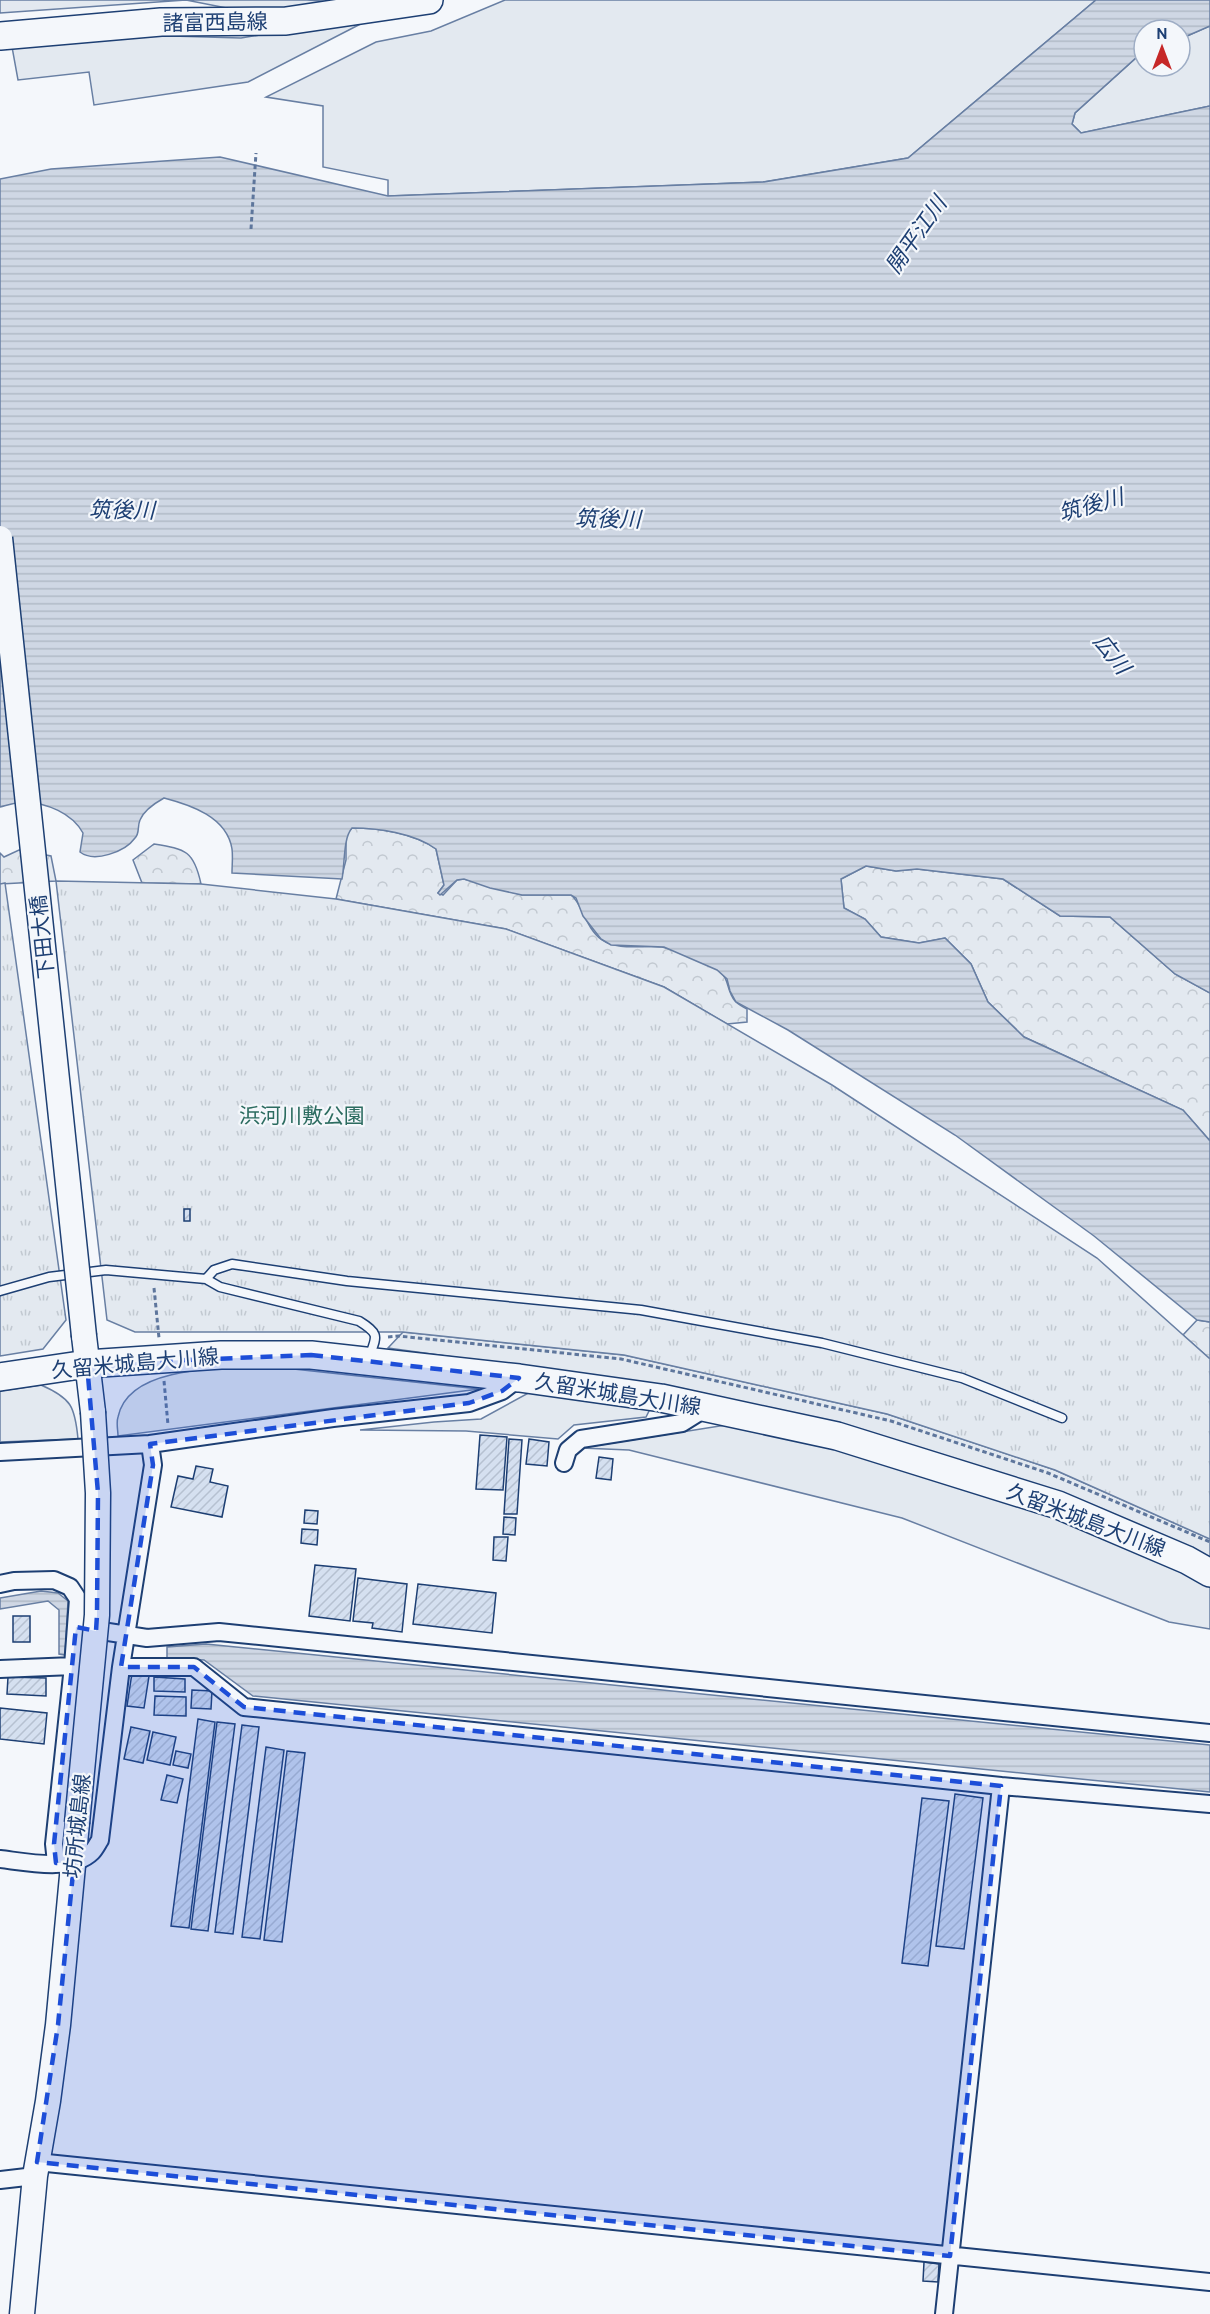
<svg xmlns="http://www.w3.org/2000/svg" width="1210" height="2314" font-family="Cabin,'Noto Sans JP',sans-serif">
	<defs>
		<pattern id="forest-crowns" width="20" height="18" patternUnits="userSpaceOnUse" patternTransform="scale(1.5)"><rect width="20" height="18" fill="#e3e9f0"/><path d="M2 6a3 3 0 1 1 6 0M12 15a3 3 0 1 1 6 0" fill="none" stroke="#c2c9d1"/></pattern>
		<pattern id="park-tufts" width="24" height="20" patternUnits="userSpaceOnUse" patternTransform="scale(1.5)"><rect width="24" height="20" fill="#e3e9f0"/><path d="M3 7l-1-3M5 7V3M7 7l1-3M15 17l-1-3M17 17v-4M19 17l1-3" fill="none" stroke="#c2c9d1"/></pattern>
		<pattern id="water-rules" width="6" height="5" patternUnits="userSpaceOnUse" patternTransform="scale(1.5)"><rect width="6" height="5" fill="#cfd7e4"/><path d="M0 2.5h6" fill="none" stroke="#b1bac7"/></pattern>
		<pattern id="building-hatch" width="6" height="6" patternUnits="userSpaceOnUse" patternTransform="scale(1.5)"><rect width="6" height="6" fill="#d5e0f0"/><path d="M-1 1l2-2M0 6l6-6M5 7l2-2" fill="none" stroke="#b6c1d1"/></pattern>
	</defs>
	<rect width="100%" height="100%" fill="#f4f7fb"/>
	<path fill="#e3e9f0" stroke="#687fa3" stroke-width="1.5" d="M0 0H307L337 2 252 13 186 0 0 13Z
		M505 0H1096L908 158 763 182 388 196V180L323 167V106L266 97 376 42 431 31Z
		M376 16 248 82 94 105 89 72 18 80 12 47 136 35 241 38Z
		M1210 26V106L1081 133 1072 124 1075 113 1137 57 1144 54V66H1180V39Z
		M403 1332 624 1355 887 1414 1055 1470 1210 1539V1558L1041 1486 863 1430 629 1381 388 1348Z
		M275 1367 479 1389 118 1436C118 1430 116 1423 118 1417 129 1362 232 1369 275 1367Z
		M41 1385C71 1398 75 1406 78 1439L0 1442V1391Z
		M532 1391 651 1407 646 1417 574 1425 558 1439 466 1431 360 1430 434 1422 481 1419Z
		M726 1425 857 1453 1058 1517 1179 1570 1210 1587V1629L1169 1622 902 1518 629 1450 581 1448Z"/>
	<path fill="url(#forest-crowns)" stroke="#687fa3" stroke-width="1.5" d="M352 828C378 828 414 833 436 849L444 885 438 893 443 895 457 880 464 879 522 895H571C583 904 585 928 602 940 618 951 643 945 662 947 672 949 709 964 718 970 730 978 726 991 735 1001 738 1004 743 1007 747 1009V1022L727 1024 664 987 506 929 336 899 346 860V835Z
		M154 844C186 849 194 851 201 884L142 883 133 860Z
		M19 850 51 856 56 881 0 884V853L4 857Z
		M866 866 896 871 917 869 1003 879 1060 916 1110 917 1175 974 1210 993V1141L1183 1110 1024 1037 988 1002 971 964 945 938 919 943 881 937 865 919 844 908 841 879Z
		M1197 1320 1210 1322V1359L1183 1335Z"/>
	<path fill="url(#park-tufts)" stroke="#687fa3" stroke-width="1.5" d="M56 881 201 884 336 899 506 929 664 987 832 1085 1097 1258 1210 1359V1539L1055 1470 887 1414 624 1355 403 1332H135L107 1320Z
		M5 883 66 1320 43 1349 0 1356V884Z"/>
	<path fill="url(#water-rules)" stroke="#687fa3" stroke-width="1.5" d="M1096 0H1210V26L1180 39V30H1144V54L1137 57 1075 113 1072 124 1081 133 1210 106V993L1175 974 1110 917 1060 916 1003 879 917 869 896 871 866 866 841 879 844 908 865 919 881 937 919 943 945 938 971 964 988 1002 1024 1037 1183 1110 1210 1141V1322L1197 1320 1094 1236 955 1135 788 1030 736 1002 730 991 727 979 717 970 664 947 611 945 601 939 583 916 576 898 571 895H522L490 888 464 879 457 880 440 895 438 893 444 885 436 849C414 833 378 828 352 828 343 838 345 864 342 879L232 873C232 865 233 857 232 849 227 817 191 805 164 798 155 803 144 810 140 820 137 827 140 833 135 838 125 852 94 863 80 852L83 833C72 813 47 803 24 802 17 802 8 805 0 807V179L51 169 220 157 388 196 764 182 908 158Z
		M41 1591 58 1593 68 1601 65 1655 59 1654V1610L48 1601 0 1609V1598Z
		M206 1644 1210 1745V1792L253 1696 204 1660 167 1658V1647Z"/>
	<path fill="url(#building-hatch)" stroke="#1d3f73" stroke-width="1.5" d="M184 1209H190V1221H184Z
		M480 1435 507 1437 503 1490 476 1489Z
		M509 1439 522 1440 517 1514H504Z
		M529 1439 549 1442 547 1466 526 1464Z
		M599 1457 613 1459 611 1480 596 1478Z
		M196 1466 213 1469 210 1482 228 1486 222 1517 171 1507 178 1476 193 1479Z
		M305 1510 318 1511 317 1524 304 1523Z
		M504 1517 516 1518 515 1535 503 1534Z
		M302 1529 318 1530 317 1545 301 1543Z
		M494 1537H508L506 1561 493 1560Z
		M315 1565 356 1569 350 1621 309 1616Z
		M358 1578 407 1584 402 1632 372 1628 373 1623 353 1621Z
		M418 1584 496 1593 492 1633 413 1624Z
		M13 1616H30V1642H13Z
		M132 1673 149 1676 144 1708 127 1706Z
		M8 1677 46 1678V1696L7 1694Z
		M154 1677 185 1679V1692L154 1691Z
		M192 1690 212 1691 211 1709 191 1708Z
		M155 1696 186 1697V1716L154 1715Z
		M0 1708 47 1713 44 1744 0 1739Z
		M198 1719 215 1722 189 1928 171 1926Z
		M217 1722 235 1724 208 1931 191 1929Z
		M242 1725 259 1727 233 1934 215 1932Z
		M131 1727 150 1731 143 1763 124 1759Z
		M153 1732 176 1737 170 1765 147 1760Z
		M266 1747 284 1750 260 1939 242 1937Z
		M176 1751 191 1754 188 1768 173 1765Z
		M287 1751 305 1753 282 1942 264 1940Z
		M167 1775 183 1779 177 1803 161 1800Z
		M955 1794 983 1798 964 1949 936 1946Z
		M922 1798 949 1801 928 1966 902 1963Z
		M924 2262 939 2264 938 2282 923 2281Z"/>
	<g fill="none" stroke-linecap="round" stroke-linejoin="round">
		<g stroke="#1d3f73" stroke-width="11">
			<path id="service" d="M206 1279 214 1270 232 1264 347 1281 641 1310 822 1343 962 1378 1062 1418
				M0 1291 49 1277 106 1270 206 1279 220 1287 359 1321C380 1334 377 1336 369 1357"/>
		</g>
		<g stroke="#1d3f73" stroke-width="20">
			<path id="minor" d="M0 1452 150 1444 333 1418 469 1403 502 1391 519 1378
				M564 1463 568 1450 581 1439 682 1423 706 1408
				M0 1584 14 1581 54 1580 70 1587 78 1599 73 1666 54 1844 56 1863
				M76 1627 147 1638 219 1632 1210 1733
				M121 1667H194L244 1707 1001 1786 1210 1804
				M0 1669 73 1666
				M0 1859C26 1862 72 1872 92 1852 95 1849 98 1843 100 1840L121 1667 153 1465 150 1444
				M37 2162 1210 2282
				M0 2180 35 2176
				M944 2314 1001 1786"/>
		</g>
		<g stroke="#1d3f73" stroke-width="27">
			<path id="secondary" d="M84 1336 93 1412
				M22 2314 35 2176 48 2101 58 2025 77 1823"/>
		</g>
		<g stroke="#1d3f73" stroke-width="30">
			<path id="primary" d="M0 36 161 22 286 21 429 0
				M0 1377 87 1364 221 1355H311L519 1378 661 1398 837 1436 1058 1505 1187 1560 1210 1573"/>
		</g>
		<path stroke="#5e769c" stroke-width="3" stroke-dasharray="4.5 3" stroke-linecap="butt" d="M251 229 256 153
			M154 1288 159 1338
			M388 1337 399 1336 621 1359 891 1421 1048 1473 1210 1542
			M164 1381 168 1425"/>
		<use href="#service" stroke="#f4f7fb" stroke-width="8"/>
		<use href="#minor" stroke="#f4f7fb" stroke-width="16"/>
		<use href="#secondary" stroke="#f4f7fb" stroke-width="24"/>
		<use href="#primary" stroke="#f4f7fb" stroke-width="27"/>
		<g stroke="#1d3f73" stroke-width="27" stroke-linecap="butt">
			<path id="secondary-bridge" d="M0 538 84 1336
				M77 1823 97 1615 98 1493 93 1412"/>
		</g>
		<use href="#secondary-bridge" stroke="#f4f7fb" stroke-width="24"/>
	</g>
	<path fill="#1d4ed8" fill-opacity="0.2" stroke="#1d4ed8" stroke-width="4.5" stroke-dasharray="12 8" stroke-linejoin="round" d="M311 1355 519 1378 502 1391 469 1403 150 1444 153 1465 121 1667H194L244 1707 1001 1786 950 2256 37 2162 58 2025 74 1863H56L54 1844 76 1627 96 1631 97 1615 98 1493 87 1364Z"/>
	<g text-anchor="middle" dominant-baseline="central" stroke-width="4.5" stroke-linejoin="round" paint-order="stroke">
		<g font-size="21" fill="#1d3f73" stroke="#f4f7fb">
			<text transform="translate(215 22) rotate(-1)">諸富西島線</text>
			<text transform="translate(42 937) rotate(-96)">下田大橋</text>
			<text transform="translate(135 1363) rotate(-5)">久留米城島大川線</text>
			<text transform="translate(618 1394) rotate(9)">久留米城島大川線</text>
			<text transform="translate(1086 1520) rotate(21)">久留米城島大川線</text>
			<text transform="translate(77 1826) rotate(-84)">坊所城島線</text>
		</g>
		<g font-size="21" fill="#2c6c60" stroke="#f4f7fb">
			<text x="302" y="1115">浜河川敷公園</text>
		</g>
		<g font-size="22" font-style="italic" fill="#1d3f73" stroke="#f4f7fb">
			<text transform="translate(916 235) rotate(-55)">開平江川</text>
			<text transform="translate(1091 505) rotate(-16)">筑後川</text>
			<text transform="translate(122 510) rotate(1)">筑後川</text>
			<text transform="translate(608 519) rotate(1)">筑後川</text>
			<text transform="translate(1112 654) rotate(52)">広川</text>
		</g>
	</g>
	<g transform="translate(1162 48)"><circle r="28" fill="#f4f7fb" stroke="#9eadc5" stroke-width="1.5"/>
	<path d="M0-4.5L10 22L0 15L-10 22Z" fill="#c62828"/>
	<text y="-9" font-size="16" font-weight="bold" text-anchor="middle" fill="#1d3f73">N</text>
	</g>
</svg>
